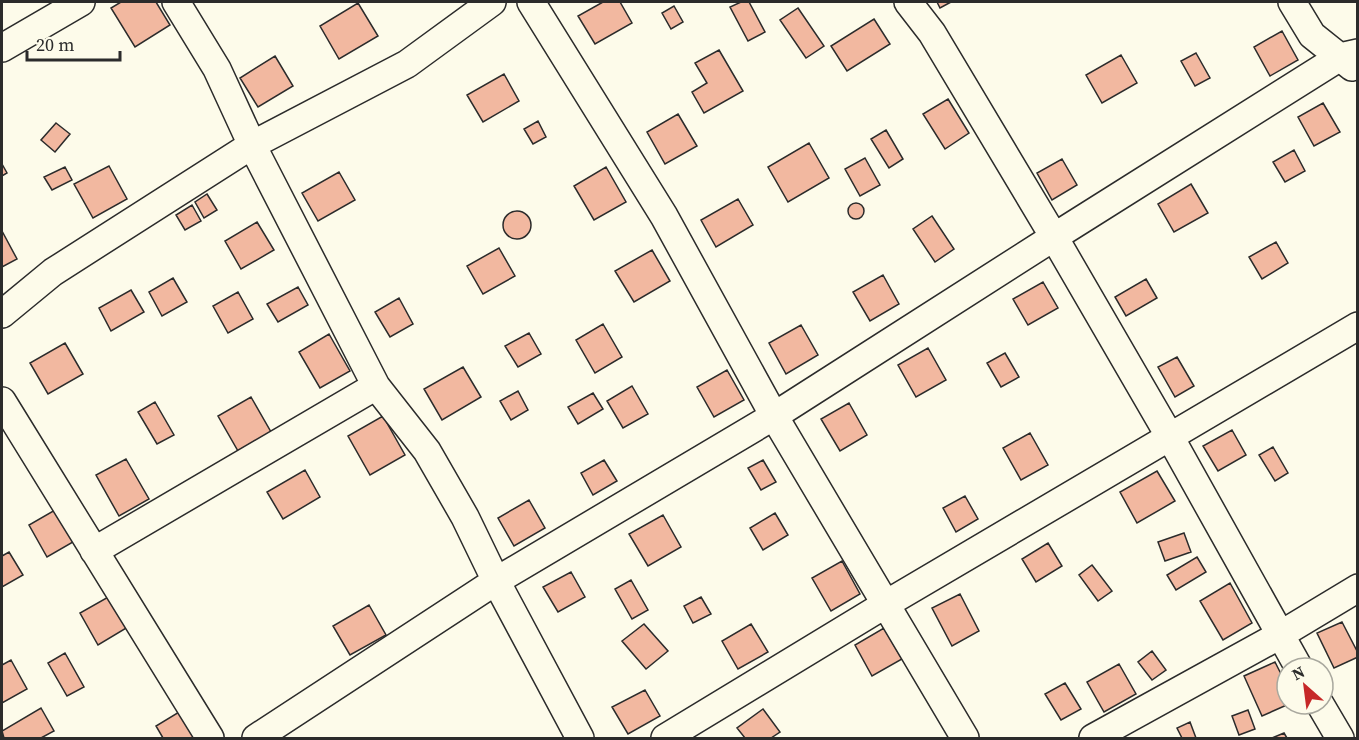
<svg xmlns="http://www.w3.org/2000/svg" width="1359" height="740" font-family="'Source Serif 4',serif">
	<rect width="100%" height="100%" fill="#fdfbea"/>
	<path fill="#f2b8a0" stroke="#2b2b2b" stroke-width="1.5" d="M121 2H156L170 25 135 47 111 8Z
		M603 2H620L632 23 595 44 578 16Z
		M741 2H749L765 32 748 41 730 7Z
		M937 2H951L940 8Z
		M358 3 378 36 339 59 320 26Z
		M674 6 683 22 671 29 662 13Z
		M798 8 824 46 806 58 780 20Z
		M874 19 890 44 847 71 831 46Z
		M1282 31 1298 60 1270 76 1254 47Z
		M719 50 743 91 704 113 692 92 707 83 695 63Z
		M1196 53 1210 78 1195 86 1181 61Z
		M1121 55 1137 83 1102 103 1086 75Z
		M275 56 293 86 258 107 240 78Z
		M504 74 519 101 483 122 467 95Z
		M948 99 969 133 945 149 923 114Z
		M1323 103 1340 132 1314 146 1298 117Z
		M678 114 697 146 665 164 647 132Z
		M538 121 546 137 533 144 524 129Z
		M56 123 70 134 55 152 41 140Z
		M886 130 903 159 889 168 871 139Z
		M809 143 829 178 788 202 768 167Z
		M1294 150 1305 171 1285 182 1273 162Z
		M865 158 880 185 860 196 845 169Z
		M1062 159 1077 185 1052 200 1037 173Z
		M2 164 7 173 2 176Z
		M109 166 127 199 93 218 74 184Z
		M65 167 72 180 52 190 44 177Z
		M606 167 626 202 594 220 574 186Z
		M339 172 355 200 318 221 302 193Z
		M1191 184 1208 213 1174 232 1158 204Z
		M207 194 217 210 204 218 195 202Z
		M738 199 753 225 716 247 701 220Z
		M848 211a8 8 0 1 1 16 0a8 8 0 1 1-16 0Z
		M192 205 201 221 185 230 176 215Z
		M503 225a14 14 0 1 1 28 0a14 14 0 1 1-28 0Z
		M932 216 954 249 935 262 913 229Z
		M257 222 274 250 241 269 225 241Z
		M2 231 17 259 2 267Z
		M1276 242 1288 263 1262 279 1249 257Z
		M499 248 515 276 483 294 467 266Z
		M652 250 670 281 634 302 615 271Z
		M883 275 899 304 870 321 853 292Z
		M173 278 187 302 162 316 149 292Z
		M1146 279 1157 298 1126 316 1115 297Z
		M1043 282 1058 308 1028 325 1013 299Z
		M298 287 308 305 278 322 267 304Z
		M131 290 144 312 111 331 99 308Z
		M238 292 253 319 228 333 213 306Z
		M399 298 413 324 390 337 375 312Z
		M603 324 622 357 595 373 576 340Z
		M801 325 818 355 786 374 769 343Z
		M529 333 541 354 518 367 505 346Z
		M329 334 350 371 320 388 299 352Z
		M65 343 83 374 48 394 30 363Z
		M928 348 946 380 916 397 898 365Z
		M1005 353 1019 377 1001 387 987 363Z
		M1177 357 1194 386 1175 397 1158 367Z
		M463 367 481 397 442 420 424 389Z
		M727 370 744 400 714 417 697 387Z
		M632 386 648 414 623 428 607 401Z
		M518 391 528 410 511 420 500 401Z
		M593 393 603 409 578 424 568 407Z
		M251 397 271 432 238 451 218 416Z
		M155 402 174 435 157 444 138 412Z
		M849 403 867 435 840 451 821 419Z
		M383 416 405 455 370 475 348 436Z
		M1232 430 1246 455 1218 471 1203 446Z
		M1030 433 1048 465 1021 480 1003 448Z
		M1273 447 1288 473 1275 481 1259 455Z
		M126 459 149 499 119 516 96 475Z
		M604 460 617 481 593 495 581 473Z
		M763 460 776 482 761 490 748 468Z
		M305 470 320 497 283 519 267 492Z
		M1157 471 1175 501 1137 523 1120 492Z
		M965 496 978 519 956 532 943 508Z
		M529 500 545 528 514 546 498 518Z
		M55 510 73 542 47 557 29 525Z
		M775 513 788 535 763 550 750 528Z
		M663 515 681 547 648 566 629 534Z
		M1184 533 1191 552 1165 561 1158 542Z
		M1048 543 1062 566 1036 582 1022 559Z
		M9 552 23 575 2 587V556Z
		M1197 557 1206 572 1176 590 1167 575Z
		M842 561 860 594 831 611 812 578Z
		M1092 565 1112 591 1098 601 1079 575Z
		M571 572 585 597 558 612 543 587Z
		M631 580 648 610 632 619 615 589Z
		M1230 583 1252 623 1223 640 1200 601Z
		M960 594 979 631 952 646 932 608Z
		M110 596 128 627 98 645 80 613Z
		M701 597 711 614 693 623 684 606Z
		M369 605 386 635 350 655 333 626Z
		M1342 622 1358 653V657L1334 668 1317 633Z
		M644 624 668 651 646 669 622 641Z
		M751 624 768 652 738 669 722 641Z
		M884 628 902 659 872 676 855 645Z
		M1152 651 1166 670 1152 680 1138 662Z
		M65 653 84 687 67 696 48 663Z
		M11 660 27 689 2 703V665Z
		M1275 662 1287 686V704H1289L1262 716 1244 676Z
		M1119 664 1136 694 1104 712 1087 682Z
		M1065 683 1081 709 1061 720 1045 694Z
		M645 690 660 716 628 734 612 707Z
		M41 708 54 731 41 738H4L2 731Z
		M184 709 201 738H163L156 726Z
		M763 709 780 732 771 738H745L737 728Z
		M1248 710 1255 729 1239 735 1232 716Z
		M1190 722 1196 738H1182L1177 728Z
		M1284 733 1287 738H1272Z"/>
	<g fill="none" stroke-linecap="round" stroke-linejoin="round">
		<g stroke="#2b2b2b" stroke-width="30">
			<path id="minor" d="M176 2 217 69 252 145 376 386 427 451 465 517 496 581 580 738
				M531 2 664 216 774 416 965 738
				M908 2 932 33 1054 237 1170 437 1299 668
				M1292 2 1312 35 1352 67
				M2 48 81 2
				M2 314 53 272 252 145 407 64 492 2
				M2 401 210 738
				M94 551 376 386
				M1320 704 1340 738
				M256 738 496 581 774 416 1054 237 1340 57 1358 53
				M665 738 886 604 1358 326
				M1093 738 1280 635 1358 588"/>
		</g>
		<use href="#minor" stroke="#fdfbea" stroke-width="27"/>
	</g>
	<rect width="1359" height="740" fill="none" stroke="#2b2b2b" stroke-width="6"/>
	<g transform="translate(1305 686) rotate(332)"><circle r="28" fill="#fdfbea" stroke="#a9a89e" stroke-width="1.5"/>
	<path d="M0-4.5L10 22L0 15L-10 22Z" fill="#c62828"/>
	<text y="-9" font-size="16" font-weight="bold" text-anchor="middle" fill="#2b2b2b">N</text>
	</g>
	<path d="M27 51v9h93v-9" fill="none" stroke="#2b2b2b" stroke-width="3"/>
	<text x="36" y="51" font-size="18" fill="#2b2b2b" stroke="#fdfbea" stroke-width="4.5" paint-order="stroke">20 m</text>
</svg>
